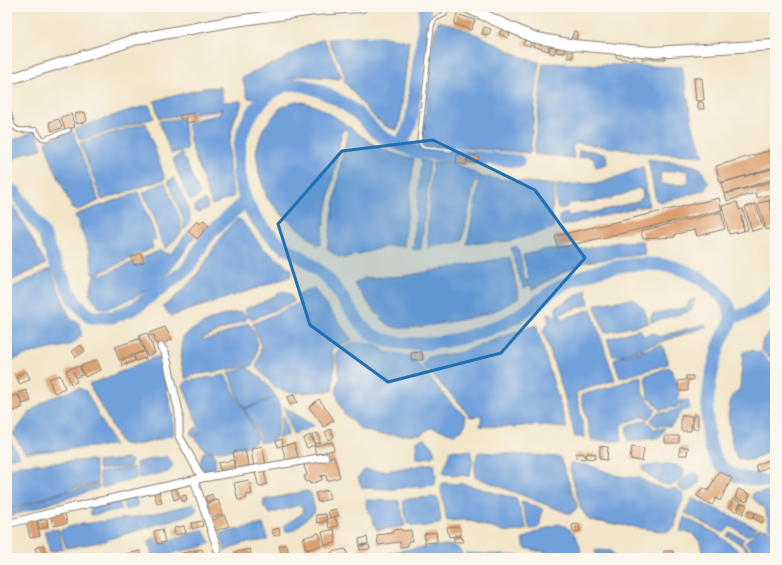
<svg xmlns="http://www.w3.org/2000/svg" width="782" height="565" font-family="'Patrick Hand',sans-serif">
	<rect width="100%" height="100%" fill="#fbf7ec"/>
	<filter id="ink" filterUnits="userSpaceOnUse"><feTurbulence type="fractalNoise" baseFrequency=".025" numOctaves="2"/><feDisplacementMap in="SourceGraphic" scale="8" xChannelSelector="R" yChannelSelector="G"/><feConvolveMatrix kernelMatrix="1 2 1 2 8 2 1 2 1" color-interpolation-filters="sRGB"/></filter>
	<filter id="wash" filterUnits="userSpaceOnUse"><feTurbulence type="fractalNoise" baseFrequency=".012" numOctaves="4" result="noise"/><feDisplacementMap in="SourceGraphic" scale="16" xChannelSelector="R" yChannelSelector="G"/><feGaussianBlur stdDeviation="0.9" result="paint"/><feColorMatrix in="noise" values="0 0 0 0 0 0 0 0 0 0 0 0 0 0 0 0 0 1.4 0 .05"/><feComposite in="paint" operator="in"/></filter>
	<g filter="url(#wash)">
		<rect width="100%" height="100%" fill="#f2e5ca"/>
		<path fill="#71a0da" stroke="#465e7b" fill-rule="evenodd" d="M438 21C455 25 472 32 488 40 505 48 520 58 539 62L530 153 425 145 422 141 434 34Z
			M379 36 409 41 400 123 397 130C375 127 359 96 344 82L345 75 328 39Z
			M324 39 342 77 339 79C295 74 290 72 254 99L248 98 242 78 265 66 277 63 307 45Z
			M543 63 682 67 693 128 704 156 645 152 577 143 572 146 574 158 534 154Z
			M221 87 223 102 241 101C242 110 236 113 234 121 227 147 227 170 234 196L212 205 190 142 187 121 219 115 222 108 218 111 159 118 154 101 205 88Z
			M296 101C330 105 353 134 382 149 392 154 403 156 414 159L404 246H388L345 258 338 257 327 249 341 161 348 133 346 129 342 131 320 245H317L282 215 267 198 259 173 256 151 263 129 280 108Z
			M149 105 154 118 80 140 75 129 127 111Z
			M177 119H183L187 149 171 154 159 121Z
			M146 123 165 179 102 200 80 143Z
			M36 130 42 149 28 152 7 162V143Z
			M72 130 99 201 78 210 72 209C64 186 50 165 46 142Z
			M579 150 593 151 606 155 607 164 596 167 593 158 588 156 578 158Z
			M182 153 200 195 191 201 185 191 173 159Z
			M648 159C666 162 683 161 700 168L709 184 706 187V190L661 202 656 200ZM680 170 688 171 689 182 679 185 661 184 660 173Z
			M421 160 430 162 421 249 413 250Z
			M433 162H448L464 167 482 177 555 185 552 208 554 228 509 241 467 244 479 185 477 180 475 181 462 241 428 248V221Z
			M643 167 649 206 638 207 562 226 558 217 567 212 569 216 584 213H591L639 201 643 196 642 190 638 188C614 200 595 202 568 203L567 207 558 209 556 202 557 185 601 183Z
			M174 178 186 202 191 221 184 230 183 219 168 181Z
			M165 182 180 220 182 232 166 249 160 238 155 219 143 193Z
			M138 192 153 229 156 240 151 241 153 248 99 273 92 274C94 255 81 232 75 215Z
			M205 200 208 203 207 209 199 212 194 211V206Z
			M14 206 46 264 7 283V208Z
			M237 219 241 220 264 249 291 269 292 273 290 277 171 316 163 307C178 295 192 282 202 267 214 250 221 233 237 219Z
			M189 230 195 235 177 262 159 284 133 298 105 309 99 307 89 294 94 275H103L161 250 166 254 172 253Z
			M643 241 645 254 585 262 566 271 532 290 530 285 524 288 521 282 511 248 517 246C521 258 522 268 525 280L527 281 529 278 523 255 547 249H579L621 242Z
			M510 257 519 298C509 303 499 310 489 313 474 318 404 332 393 327 378 320 364 296 354 284L365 278 404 276Z
			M50 269 71 320 78 322 81 327V336L71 345 31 353 7 362V290Z
			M314 288 352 340 331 350 335 360 332 391 292 393 276 388 256 367C263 348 262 343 253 324L299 303 296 295Z
			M586 290 589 304 562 313 559 320 591 309 615 380 576 392 585 437H575L564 394 543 330 549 323 547 315 551 313 556 318V307Z
			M283 291 290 294 294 302 251 320 244 309 261 303Z
			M634 299 644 309 649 323 605 333 595 307 596 304Z
			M694 299 695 301 691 311 651 322V316L653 314 688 307V302Z
			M241 312 246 315V320L202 338 203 340C219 337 233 330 248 323 260 335 259 351 252 366L193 375 188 378H185L181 361 183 337C200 323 220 314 241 312Z
			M704 324 707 326 705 327 625 354 613 356 607 339 640 329 643 336 654 333 659 337Z
			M536 325 567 428 531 425 514 427 480 426 482 416 470 417 461 405 422 365 428 357 458 353Z
			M775 329V358L773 360 761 350 763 339Z
			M352 343C364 343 378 343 385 352L405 355 413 358 451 403 465 415 466 423 462 430 454 434 432 427 421 434 400 435 377 434 361 429 344 414 339 403 336 392 339 378 336 352Z
			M662 345 668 360V364L620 378 614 361 616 358Z
			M750 350 761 353 771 363 775 364V446L770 451 751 460 737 458 733 448 728 416 731 398 740 388 743 352Z
			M159 356 173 416V435C160 439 133 449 121 443L89 384C113 377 135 364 159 356Z
			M669 367C677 377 682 395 677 407L660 410 653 400 648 397 645 376Z
			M248 368C263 378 282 397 280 416 279 423 277 430 276 438L269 442H259L261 436 244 409 274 398 244 408 228 373Z
			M225 375 259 437C251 451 219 452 205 450L191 434V431L197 427 198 436 200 430 183 386 187 381Z
			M636 377H642V392L656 410 648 419 643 416 621 424V441H592L581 395 611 387Z
			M79 388 86 391 114 445 25 453 13 434 32 410 48 399Z
			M688 400 690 408 681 412 671 426 655 425 650 421 658 412 668 413 680 408V401Z
			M284 407 314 426 293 434Z
			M283 415 288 435 278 438Z
			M646 420 654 429 665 428 660 437 628 442 626 426Z
			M7 435 8 436 19 457 7 459Z
			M425 438 432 446 435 454 432 457 417 459 416 441Z
			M450 450 470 451 473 461 469 476 443 474Z
			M203 452H214L216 467 207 473 202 472 199 468Z
			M478 452 560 457 578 508 570 514 475 477V463Z
			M167 457 172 463V467L168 472 139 478 136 463 155 458Z
			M127 459 132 461 130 466 99 470 97 462Z
			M91 460 94 461 98 483 77 487 7 510V470L20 465Z
			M434 463 436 474 435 485 393 489 362 488 358 478 364 470 386 471Z
			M571 463 591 466 618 476 639 478 650 484 664 489 674 488 682 493 684 498 677 513 675 527 666 532 589 520 581 509 569 466Z
			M667 464 676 465 685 471C675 495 656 483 643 470V466Z
			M133 467 137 477 134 479 102 488 99 473Z
			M695 472 700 476 699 483 692 489 684 492 677 486 688 474Z
			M442 483 464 484 516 499 527 529C502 538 486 522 463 520 458 520 452 521 447 521L441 489Z
			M98 484 99 488 7 517V512L62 493Z
			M307 491 311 493 315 511 294 530 286 532 283 526 303 513V508L299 505 270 514 263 505 264 500Z
			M770 492 775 495V531L768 526 769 522 764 508 752 498 753 493Z
			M135 495 138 506 125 510 122 498Z
			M433 497 438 498 441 521 439 524C429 525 416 529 407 523L403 501 404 499Z
			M692 498 757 528 748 536 730 526 725 532H721L685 513Z
			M119 499 121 510 91 515 90 505Z
			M367 500 399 501 405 526 377 530 366 504Z
			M521 502 537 506 543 510 540 522 541 525 537 528 530 529Z
			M194 504 197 507 195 513 109 539 106 541 66 548 60 530 76 525 142 516Z
			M684 517 717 534 748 558H703L700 541 691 533 680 531Z
			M263 524 268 540 243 543 225 551 221 533Z
			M558 524C572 527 579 538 581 552L577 556 537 551 525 548 522 540 536 532Z
			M759 528 768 529 775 533V551L763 558 745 543Z
			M58 529 63 549 50 552 44 531Z
			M203 530 210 543C200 549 192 548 181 551 171 553 164 558 153 558L148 542 153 538 157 539 163 544 196 531Z
			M730 532 744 539 741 543 758 558H755L740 544 727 536Z
			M447 545 457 547 465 558H368L403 550Z
			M595 550 612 551 615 557 634 558H597Z
			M466 553 535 557 536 558H468Z"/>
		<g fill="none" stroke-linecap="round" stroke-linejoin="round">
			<path stroke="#71a0da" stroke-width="13" d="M425 7C424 34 420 58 416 84 413 104 414 129 399 144 380 140 371 125 357 113 342 101 308 81 288 85 268 90 251 111 244 129 229 173 244 215 280 244 285 249 292 251 298 255 308 262 319 270 328 279 345 296 358 331 379 338 417 352 469 339 505 323 522 315 538 301 554 290 589 268 648 255 688 272 703 278 731 299 731 316 731 327 722 336 719 346 709 377 696 445 724 469 738 481 758 478 775 483
				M399 144 416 152 518 161
				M7 189 15 192 44 234 54 261 74 301 90 317H113L135 308 187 269 209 234 245 201
				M731 317C754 314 760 307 775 289"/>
		</g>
		<g id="blocks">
			<path fill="#dc9f70" d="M457 14 475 20 471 30 454 24Z
				M484 27 491 29 489 35 482 34Z
				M503 27 511 31 508 38 499 34Z
				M574 31 578 32 576 41 571 40Z
				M526 38 532 40 530 46 523 44Z
				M534 41 549 46 548 51 533 46Z
				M551 45 556 47 554 54 549 52Z
				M557 48 566 49 565 53 556 52Z
				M568 52H573V58H568Z
				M616 53 634 55V60L616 58Z
				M642 55H665V59H642Z
				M694 78H702L704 100 696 101Z
				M698 102H703L704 109H698Z
				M85 112 87 121 77 124 75 114Z
				M194 113 195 121 186 123V118L180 119V115Z
				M71 114 75 127 65 130 61 117Z
				M59 119 62 128 52 131 49 122Z
				M775 149V167L720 183 716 166Z
				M457 154 467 156 466 165 456 163Z
				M468 155 479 156 478 163 467 162Z
				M775 168V179L724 194 721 183Z
				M775 181V193L757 198 755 193 727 201 725 194Z
				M719 198 722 210 558 248 555 236Z
				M775 198V218L769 200Z
				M769 201 775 227 766 230 758 203Z
				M737 202 739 210 743 209 748 230H744L741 216 744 231 729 234 722 206Z
				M756 204 763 228 752 231 745 207Z
				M721 212 725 229 697 236 695 230 675 234V237L643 239 641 231Z
				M203 220 209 225 197 239 188 231 197 221 200 224Z
				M141 253 144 262 134 265 131 257Z
				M165 327 172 340 158 345 152 339H155L154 335 151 336 149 333Z
				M147 333 155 353 147 356 139 336Z
				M139 339 144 351 119 360 115 347Z
				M81 345 85 351 76 357 72 351Z
				M144 352 146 358 136 361 134 355Z
				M422 352 423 360H411V353Z
				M133 357 135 361 122 366 121 361Z
				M97 360 101 370 85 377 80 366Z
				M79 366 83 375 76 377 73 371 77 382 71 384 66 370Z
				M26 371 30 379 20 384 16 376Z
				M60 375 65 388 54 393 49 379Z
				M686 376H693V380H688V391H678V381L686 380Z
				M26 390 31 401 23 404 18 393Z
				M17 394 23 407 7 415V399Z
				M294 395 297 402 290 405 287 397Z
				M319 399 334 420 324 427 309 407Z
				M693 415H698V429H693Z
				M681 416H692L691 431H681Z
				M331 429 334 437 328 440 325 432Z
				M318 433 320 442 315 444 312 435Z
				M310 435 315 445 307 448 303 439Z
				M665 436H679V443H665Z
				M282 439 283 445 278 447 276 441Z
				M332 442 334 450 316 454 314 446Z
				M294 443 298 457 286 460 282 446Z
				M262 446 266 464 254 467 251 449Z
				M600 446 608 447 607 460 600 459Z
				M632 447 644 449 642 461 630 459Z
				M680 447H688L687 455H679Z
				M245 450 249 468 236 470 233 452Z
				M576 453 585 454V459L576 458Z
				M587 453 596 454 595 459 586 458Z
				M334 456 340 477 327 481 326 475 321 476 322 480 310 484 309 481 306 482 304 476 307 475 304 465Z
				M233 460 235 469 221 472 218 463Z
				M768 460 771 465 758 472 755 466Z
				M264 471 267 484 259 487 255 473Z
				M719 471 732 478 720 501 716 498 712 505 697 496 702 488 708 491Z
				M249 480 252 494 246 495 247 498 238 500 234 483Z
				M176 488 180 498 174 500 171 490Z
				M738 489 750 494 747 502 735 498Z
				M328 490 330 499 318 502 315 493Z
				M159 491 162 503 157 504 154 493Z
				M212 494 214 500 207 502 205 497Z
				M186 495 187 501H182L181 496Z
				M733 499 740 502 736 511 729 508Z
				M218 500 223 514 210 518 206 504Z
				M741 503 747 505 743 514 738 511Z
				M336 509 338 516 330 518 328 511Z
				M64 510 67 523 53 526 50 513Z
				M749 510 755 513 752 519 746 515Z
				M756 513 765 518 762 523 753 518Z
				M326 514 327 521 317 523 316 515Z
				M224 515 229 526 215 531 211 521Z
				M335 517 338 526 329 528 327 519Z
				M36 518 40 536 30 538 26 520Z
				M47 519 48 527 40 529 38 521Z
				M202 521 203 526 192 529 191 523Z
				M579 524 580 531 573 532 572 525Z
				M184 526 186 533 175 535 174 528Z
				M459 526 461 535 449 537 447 527Z
				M279 528 280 534 274 536 272 530Z
				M162 529 165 542 157 544 154 531Z
				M334 529 336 543 325 545 322 532Z
				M401 529 402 531 411 530 412 541H408V546L400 547V542L378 545 377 535 393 533 392 530Z
				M436 532 437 542 425 543 424 534Z
				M319 533 323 545 306 550 303 538Z
				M367 537 368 544 360 545 359 539Z
				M454 537H462L463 542H454Z
				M286 544 288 551 281 553 279 546Z
				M43 545 47 555 39 558 35 548Z
				M369 545 370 549 360 550 359 546Z
				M202 549 204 558H184L183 553Z
				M250 549 252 558H237L235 552Z
				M346 549 348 558H332L331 552Z
				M140 551 142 558H120L119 556Z
				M664 551H673V558H664Z"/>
		</g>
	</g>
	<g filter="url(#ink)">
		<use href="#blocks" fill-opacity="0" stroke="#878073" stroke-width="1"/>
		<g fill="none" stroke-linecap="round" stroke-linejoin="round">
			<g stroke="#878073" stroke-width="5.5">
				<path id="service" d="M445 7V14L435 19 432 25 419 142 423 147 451 150
					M7 106 13 126 18 130H36L40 137 45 139 69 130"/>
			</g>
			<g stroke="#878073" stroke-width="9">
				<path id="minor" d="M202 478 325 457
					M194 480 218 550
					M7 524 74 507 202 478 179 436V412L165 352 161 347"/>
			</g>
			<g stroke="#878073" stroke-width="12">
				<path id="secondary" d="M466 7 532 37 574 45 652 52 775 45
					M7 80 141 38 229 22 314 10 362 7"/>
			</g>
			<use href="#service" stroke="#fff" stroke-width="3.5"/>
			<use href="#minor" stroke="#fff" stroke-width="7"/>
			<use href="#secondary" stroke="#fff" stroke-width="10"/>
		</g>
	</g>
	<path fill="#1f6fb2" fill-opacity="0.2" stroke="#1f6fb2" stroke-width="3" stroke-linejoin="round" d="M433 140 535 190 585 258 501 353 388 382 310 325 278 224 342 151Z"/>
	<rect width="782" height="565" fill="none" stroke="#fbf7ec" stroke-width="24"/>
</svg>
